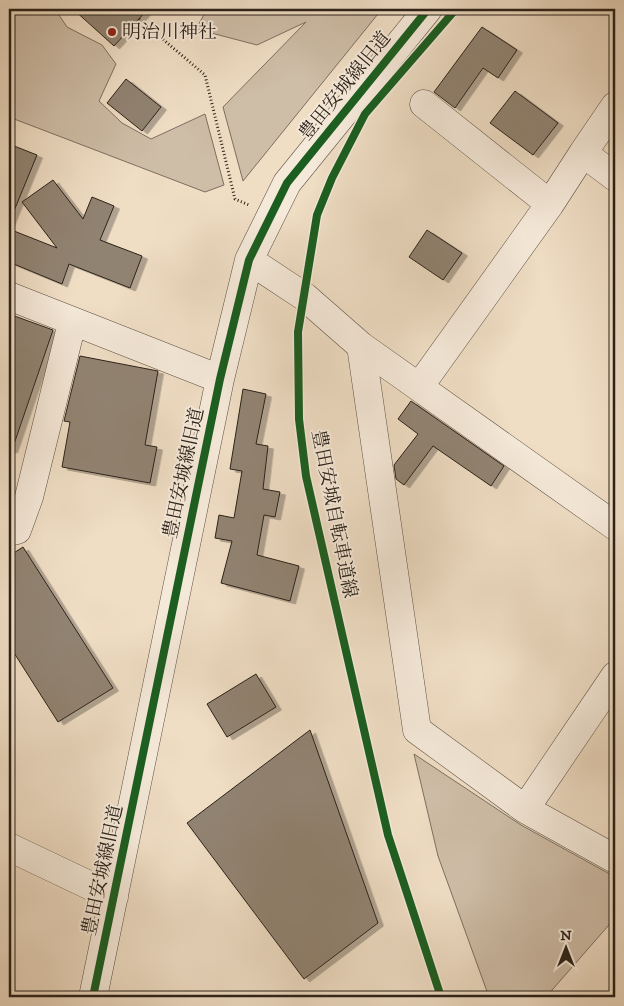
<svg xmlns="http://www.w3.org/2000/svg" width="624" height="1006" font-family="'IM FELL DW Pica','Noto Serif JP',serif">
	<defs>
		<filter id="shadow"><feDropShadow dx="5.5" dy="3" stdDeviation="0" flood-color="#0004"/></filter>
	</defs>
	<rect width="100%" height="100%" fill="#efddc4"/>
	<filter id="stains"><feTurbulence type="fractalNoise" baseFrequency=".004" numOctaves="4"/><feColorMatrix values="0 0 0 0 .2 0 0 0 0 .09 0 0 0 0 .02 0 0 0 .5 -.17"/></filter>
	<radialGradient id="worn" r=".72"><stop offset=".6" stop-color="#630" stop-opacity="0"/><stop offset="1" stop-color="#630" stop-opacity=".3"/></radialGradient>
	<path fill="#cebda7" stroke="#7c7060" d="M9 9H55L67 27 102 45 116 64 99 101 122 123 151 139 205 114 224 185 205 192 9 117Z
		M207 9H382L243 181 223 107 306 22 257 45 196 29Z
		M414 754 521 825 615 877V918L546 997H489L438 856Z"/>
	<path fill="#918372" stroke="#2b2219" filter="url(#shadow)" d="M73 9H148L114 46Z
		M482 27 517 50 498 78 483 68 455 108 434 92Z
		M126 79 161 107 142 131 107 103Z
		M515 91 558 123 533 155 490 123Z
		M9 144 37 155 9 223Z
		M53 180 83 219 92 197 114 206 100 240 142 256 130 288 69 264 62 284 9 262V229L57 248 22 202Z
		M427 230 462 253 443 280 409 257Z
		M9 314 53 330 12 450 9 449Z
		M80 356 158 371 145 445 157 447 150 483 62 467 70 422 64 421Z
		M243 389 266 394 256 444 268 446 263 489 280 492 275 517 264 515 257 555 299 566 290 601 221 583 232 541 215 538 219 515 234 518 242 471 230 469Z
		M411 401 504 466 491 486 433 446 404 485 396 479 394 465 418 434 398 419Z
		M23 547 113 688 58 722 9 645V556Z
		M256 674 276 707 227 737 207 704Z
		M310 730 378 923 304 979 187 823Z"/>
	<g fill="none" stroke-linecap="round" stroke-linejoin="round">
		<g stroke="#5c5144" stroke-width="29">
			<path id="minor" d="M424 104 550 204 583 153 615 177
				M583 153 615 106
				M249 260 305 297 361 346 615 526
				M9 296 220 379
				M361 346 417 730 525 809 615 859
				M419 387 550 204
				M9 532 17 530 29 497 72 323
				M525 809 615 676
				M9 847 114 897
				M93 997 220 379 249 260 287 183 428 9"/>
		</g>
		<path stroke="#2b2219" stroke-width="3" stroke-dasharray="1 2.5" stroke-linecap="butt" d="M139 19 205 75 235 199 249 205"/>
		<use href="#minor" stroke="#f5e9d9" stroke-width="28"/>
		<g stroke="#f5e9d9" stroke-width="11">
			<path id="cycleway" d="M93 997 220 379 249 260 287 183 428 9
				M441 997 388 835 306 476 299 419 298 332 317 215 332 178 365 114 456 9"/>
		</g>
		<use href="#cycleway" stroke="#1b5e20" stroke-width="8"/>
	</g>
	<circle fill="#8f2418" stroke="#f5e9d9" stroke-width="2" cx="112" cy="32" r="5"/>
	<g text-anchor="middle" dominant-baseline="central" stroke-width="4" stroke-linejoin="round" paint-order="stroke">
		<g font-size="19" fill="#2b2219" stroke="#f5e9d9" text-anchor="start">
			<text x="122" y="32">明治川神社</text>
		</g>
		<g font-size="19" fill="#2b2219" stroke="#f5e9d9">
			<text transform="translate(345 86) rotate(-51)">豊田安城線旧道</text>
			<text transform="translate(184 473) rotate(-78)">豊田安城線旧道</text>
			<text transform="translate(334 514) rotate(79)">豊田安城自転車道線</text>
			<text transform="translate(103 870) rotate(-78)">豊田安城線旧道</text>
		</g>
	</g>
	<rect width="624" height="1006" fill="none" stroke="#efddc4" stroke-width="30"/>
	<rect x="10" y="10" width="604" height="986" fill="none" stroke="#2b2219" stroke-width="2.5"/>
	<rect x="15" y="15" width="594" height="976" fill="none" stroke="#2b2219"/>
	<g transform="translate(566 948)" stroke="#f5e9d9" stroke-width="4" paint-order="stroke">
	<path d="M0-4L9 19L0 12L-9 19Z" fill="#2b2219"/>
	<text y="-8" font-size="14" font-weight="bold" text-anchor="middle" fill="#2b2219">N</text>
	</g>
	<rect width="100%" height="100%" filter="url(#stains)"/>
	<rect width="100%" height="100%" fill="url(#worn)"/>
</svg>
